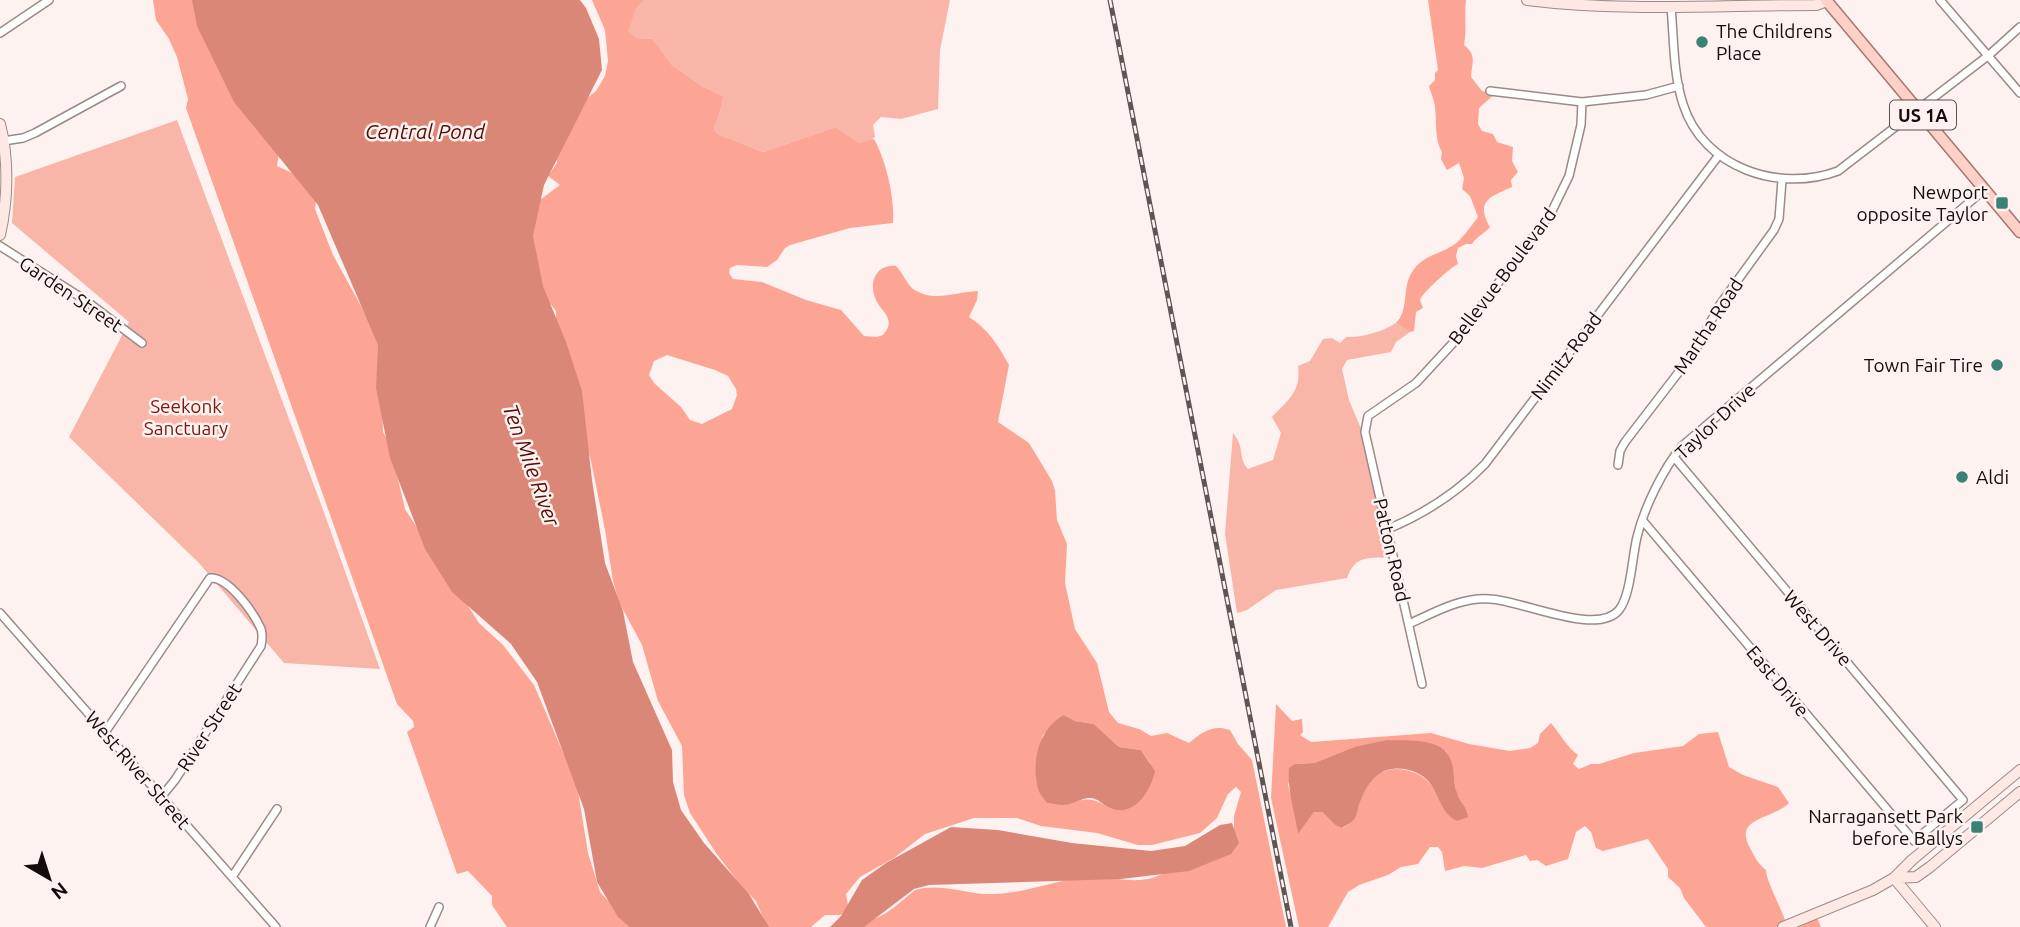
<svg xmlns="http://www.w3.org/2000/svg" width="2020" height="927" font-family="Ubuntu,sans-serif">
	<rect width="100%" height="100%" fill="#fdf2f0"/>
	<path fill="#f8b5a8" d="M644 0H950L940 50 938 109 901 119 881 117 873 125 875 137 870 141 859 143 836 127 763 152 718 134 714 129C717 118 723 108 723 96L702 86 672 65 653 39 637 38 627 31 636 9Z
		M177 120 322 507 380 669 284 663 199 563 69 437 129 322 12 223 15 177Z
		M1396 323 1410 332 1396 342 1391 352 1347 360 1342 369 1349 400 1365 438 1393 557C1370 559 1356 553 1347 578L1276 590 1247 610 1237 613 1225 534 1233 433C1246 449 1237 457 1248 469L1273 460 1281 433 1272 417C1289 399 1301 392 1298 366L1310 361 1323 339 1332 338 1340 343 1346 337C1362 338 1384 331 1396 323Z"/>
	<path fill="#fca595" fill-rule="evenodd" d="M153 0H196L280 147 277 166 292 173 317 190 315 209 333 255 367 317 381 348 383 432 390 445 405 509 479 623 503 645 534 685 577 785 588 853 600 892 612 905 642 927H507L492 905V896L468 871 457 874 407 732 414 727 413 721 397 704 186 108 188 99 177 57 169 39 156 20Z
		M592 0H644L636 9 628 31 637 38 653 39 672 65 702 86 723 96C723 108 717 118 714 129L718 134 763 152 836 127 859 143 874 139C886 160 895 199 893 223L850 228 790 245 785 248 777 260 767 267 737 265 730 268 729 273 733 279 762 282 806 300 841 310 864 336 877 337 883 335C887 330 890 326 888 319 886 312 879 307 876 300 868 283 876 264 896 266 903 273 906 283 913 289 934 303 955 292 978 291L977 300 969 317C988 329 998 345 1009 365L998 422 1029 443 1052 481 1055 491 1057 520 1067 544 1065 583 1075 629 1097 663 1109 712 1118 723 1139 729 1151 736 1167 733 1189 743C1202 732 1213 724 1230 730L1238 744 1252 760 1286 927H846C881 920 889 912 915 890 941 882 967 895 994 894 1025 893 1054 881 1084 877 1106 875 1127 883 1148 879 1169 875 1213 845 1234 833V816L1241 792 1236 787 1228 794 1217 818 1200 833 1152 845H1138L1097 833 1041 826 1017 818H974L925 834 894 858 860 877 846 894 849 911 840 915H825L811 927H767L756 901 742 887 716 853 690 813 684 795 682 746 658 701 642 645 619 602 613 581 605 530 591 461 556 328V311L525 271 533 205 560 185 548 176 557 163 556 147 582 102 596 91 605 76 608 61 605 30ZM667 355 715 370 728 376 736 389 737 395 732 409 702 424 690 420 681 407 654 383 649 375 654 361ZM1064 715 1075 721 1094 724 1119 747 1141 750 1150 763 1112 809C1090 796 1087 798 1064 805L1036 765 1043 735Z
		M1428 0H1466C1464 16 1467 30 1464 45 1477 55 1472 62 1471 77L1482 91 1496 93 1479 108 1478 124 1482 131 1493 134 1497 142 1513 147 1512 161 1518 172 1511 180 1512 187C1490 197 1475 201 1490 227 1484 234 1477 236 1472 244H1466L1458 248 1456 256 1458 264C1451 267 1422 293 1420 300L1423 308 1416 312 1414 331 1410 332 1396 323C1409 311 1402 287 1412 272 1422 256 1437 255 1452 246 1462 240 1471 226 1478 217L1470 196 1462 189 1464 178 1459 163 1447 170 1441 159 1442 152C1434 139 1437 123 1435 108 1435 101 1431 94 1429 86L1435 80V73L1438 70Z
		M1276 704 1292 721 1302 719 1303 732 1300 735 1311 742 1431 733 1469 744 1510 751 1530 748 1538 743 1540 734 1551 723C1560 734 1567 747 1578 755L1573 764 1579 769 1591 764H1599L1634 753 1683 746 1699 734 1718 732 1729 767 1743 775 1778 787 1789 803C1772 820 1733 817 1750 848 1755 857 1758 864 1766 870 1766 881 1782 909 1786 923L1816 915 1821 927H1706L1684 898 1680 888 1668 877V869L1648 839 1603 851 1596 848 1591 832 1585 826 1576 832 1568 859 1546 866 1537 860 1530 861 1526 855 1482 868 1464 866 1445 871 1442 852 1438 847H1430L1418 864 1401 867 1388 875 1359 885 1348 892 1328 927H1299L1271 798ZM1354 747 1446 751 1451 760 1456 792 1468 813 1443 807C1435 788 1427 774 1405 770 1381 765 1369 780 1360 801 1358 806 1358 812 1355 817 1353 821 1347 825 1343 828L1335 825 1322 812H1314L1298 833 1296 815 1288 785 1295 764 1314 763Z"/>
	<path fill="#db8777" d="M192 0H580L586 8 599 39 602 70 544 185 533 236 543 286 566 342 582 391 592 480 605 563 623 611 633 662 672 750 673 782 681 810 704 843 749 894 769 927H630L618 917 597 882 584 809 537 682 511 644 452 592 425 549 390 458 376 388 378 345 318 205 234 102 197 26Z
		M1064 715 1075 721 1094 724 1119 747 1141 750 1155 771C1151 791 1134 818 1110 808 1103 805 1098 798 1090 798 1081 798 1072 805 1063 805 1058 805 1052 803 1047 803 1044 799 1039 793 1038 789 1031 762 1039 728 1064 715Z
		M1387 740C1407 741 1443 737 1451 760 1455 771 1453 783 1457 793 1460 802 1468 808 1468 817L1457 821C1432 808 1443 776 1404 769 1381 765 1368 781 1360 802 1358 806 1358 813 1355 818 1353 822 1346 825 1342 828L1335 825 1322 812H1314L1298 834C1295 812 1287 791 1289 768L1295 764 1314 763 1354 747Z
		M1232 823 1239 843 1231 854 1189 871 1121 879 929 885 914 889 864 927H830L841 916 862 880 886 863 951 827 998 830 1072 843 1151 851 1185 846 1220 825Z"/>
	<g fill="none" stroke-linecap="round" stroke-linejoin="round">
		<g stroke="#9b8a87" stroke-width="10">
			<path id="street" d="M1940 0 2020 93
				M1671 7C1674 39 1673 73 1683 104 1703 168 1779 193 1838 171L1989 55 2020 27
				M0 33 49 0
				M1490 91 1582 102 1646 95 1679 86
				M3 141 23 138 35 133 121 86
				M0 246 85 300 142 343
				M1618 465 1620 451 1625 442 1695 351 1719 306 1774 230 1779 219 1782 180
				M1643 521 1914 841 1963 800 1674 457
				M1388 529C1426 513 1457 493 1485 464L1719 155
				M0 613 276 927
				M1409 624C1435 612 1461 597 1490 599 1521 600 1597 637 1619 610 1631 595 1632 557 1637 537 1644 508 1663 469 1682 446L1984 190
				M1422 684 1365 432 1368 416 1416 383 1453 343 1551 213 1569 176 1581 125 1582 102
				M106 731 210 578C229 577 254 613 261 629 263 635 262 641 261 646L175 780 162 796
				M232 877 277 809
				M430 927 439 907"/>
		</g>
		<g stroke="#9b8a87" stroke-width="12">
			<path id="secondary" d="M1527 0C1623 12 1720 5 1816 5L1827 1
				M0 124C9 159 8 200 0 235
				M1894 878 1916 877 1930 867 2020 792
				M1894 878 1935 927
				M1783 927 1873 890 1894 878 1912 860 2020 770"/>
		</g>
		<g stroke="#a9776e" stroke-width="13">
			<path id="primary" d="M1826 0 2020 232"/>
		</g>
		<use href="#street" stroke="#fff" stroke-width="7"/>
		<use href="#secondary" stroke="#fee8e3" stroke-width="10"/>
		<use href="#primary" stroke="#fdd0c8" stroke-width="10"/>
		<g stroke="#5e5655" stroke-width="5">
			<path id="rail" d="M1110 0 1291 927"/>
		</g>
		<use href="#rail" stroke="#fdf2f0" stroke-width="2.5" stroke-dasharray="8" stroke-linecap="butt"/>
	</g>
	<g fill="#3c8175" stroke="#fdf2f0" stroke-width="2.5">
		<circle cx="1702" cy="42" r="7"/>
		<rect x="1995" y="196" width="14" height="14" rx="3.5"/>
		<circle cx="1997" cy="365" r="7"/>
		<circle cx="1962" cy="477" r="7"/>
		<rect x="1970" y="820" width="14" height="14" rx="3.5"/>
	</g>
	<g text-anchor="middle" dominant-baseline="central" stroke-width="5" stroke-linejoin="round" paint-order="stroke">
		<rect fill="#fdf2f0" stroke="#585150" stroke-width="2" x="1890" y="100.5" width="66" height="29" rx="5"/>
		<g font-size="18" font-weight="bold" fill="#120c0b">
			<text x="1923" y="115">US 1A</text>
		</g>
		<g font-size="19" fill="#120c0b" stroke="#fdf2f0" text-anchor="end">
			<text x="1716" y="31" text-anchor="start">The Childrens<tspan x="1716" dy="22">Place</tspan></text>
			<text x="1988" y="192">Newport<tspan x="1988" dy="22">opposite Taylor</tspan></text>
			<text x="1983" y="365">Town Fair Tire</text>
			<text x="1976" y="477" text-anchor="start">Aldi</text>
			<text x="1963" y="816">Narragansett Park<tspan x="1963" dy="22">before Ballys</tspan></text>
		</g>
		<g font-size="19" fill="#120c0b" stroke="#fdf2f0">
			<text transform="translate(1502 276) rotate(-53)">Bellevue Boulevard</text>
			<text transform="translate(71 294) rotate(34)">Garden Street</text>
			<text transform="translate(1708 326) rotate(-57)">Martha Road</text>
			<text transform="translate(1566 356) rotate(-53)">Nimitz Road</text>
			<text transform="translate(1715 421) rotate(-43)">Taylor Drive</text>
			<text transform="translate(1392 550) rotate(77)">Patton Road</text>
			<text transform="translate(1818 628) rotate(49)">West Drive</text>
			<text transform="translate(1778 681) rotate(50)">East Drive</text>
			<text transform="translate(209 727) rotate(-57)">River Street</text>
			<text transform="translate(138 770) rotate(49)">West River Street</text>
		</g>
		<g font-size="19" fill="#7c180b" stroke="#fdf2f0">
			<text x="186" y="406">Seekonk<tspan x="186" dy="22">Sanctuary</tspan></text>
		</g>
		<g font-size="21" font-style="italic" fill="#570b03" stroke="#fdf2f0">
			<text x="425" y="131">Central Pond</text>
			<text transform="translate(532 465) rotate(70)">Ten Mile River</text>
		</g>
	</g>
	<g transform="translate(49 878) rotate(141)" stroke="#fdf2f0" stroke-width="5" paint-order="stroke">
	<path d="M0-5L12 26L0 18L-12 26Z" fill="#120c0b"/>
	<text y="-10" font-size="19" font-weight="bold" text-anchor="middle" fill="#120c0b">N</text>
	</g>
</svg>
